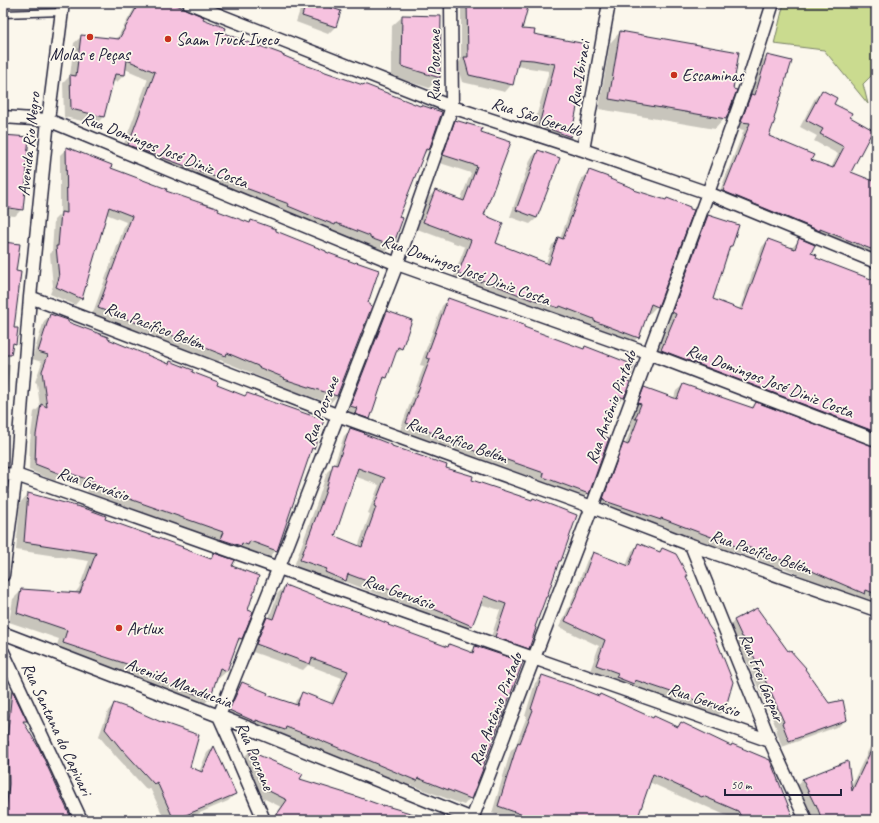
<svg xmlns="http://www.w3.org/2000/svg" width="879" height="823" font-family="Caveat,sans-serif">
	<rect width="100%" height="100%" fill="#fbf7ec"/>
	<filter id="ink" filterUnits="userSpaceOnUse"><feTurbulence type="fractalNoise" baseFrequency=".025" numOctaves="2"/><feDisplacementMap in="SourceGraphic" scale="8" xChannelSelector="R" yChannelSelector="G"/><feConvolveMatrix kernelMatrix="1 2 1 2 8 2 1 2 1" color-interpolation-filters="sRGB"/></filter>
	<g filter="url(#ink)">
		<path fill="#cadb8f" stroke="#767e65" d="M784 3H876V71L863 84 868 104 824 50 774 44Z"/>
		<path fill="#0003" fill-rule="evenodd" d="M139 3H169L202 20 222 34 281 55 428 150 423 155 398 217 401 218 392 246 384 253 363 246 364 243 121 152 148 79 125 69 124 75 117 82 112 81 103 117 96 124 64 117 63 83 70 76 74 43 82 36 116 40 135 7Z
			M209 3H218L215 6Z
			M305 3H315L340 12 335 27 328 34 296 22 301 7Z
			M461 3H528L521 30 533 35 580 73H583L570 137 563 144 532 132 549 71 516 66 512 84 505 92 462 82 457 65 461 60Z
			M714 3H728L726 5Z
			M403 16 439 77 429 88 391 76 392 26Z
			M620 32 725 118 715 129 599 109 610 43Z
			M767 56 787 74 785 76 767 136 810 161 831 168 838 154 814 141 817 136 800 127 815 98 822 91 833 104 848 117 871 130 876 120V137L870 134 850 173 876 183V258L717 198 744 130 735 128 745 102 750 96 760 63Z
			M456 121 480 132 482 216 494 243 546 263 552 245 560 239 582 178 589 171 657 306 650 313 647 312 638 337 631 344 553 313 552 314 452 281 465 247 417 229 428 198 435 191 460 201 471 173 437 162 449 128Z
			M3 136 22 209 15 216 3 215Z
			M67 148 110 168 165 191 249 223 251 221 274 232 367 303V306L371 307 337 396 330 403 278 386 279 384 252 374V373L220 360 218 362 191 351V352L139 331 138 332 92 315 126 222 106 214 81 298 75 305 50 294 53 286 50 254 52 252 54 220 60 214V155Z
			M538 151 537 218 530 224 510 217 531 158Z
			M708 216 731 246 728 249 712 300 739 310 762 247 768 240 791 249 799 240 815 259 876 281V444L655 357 670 320 666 319 702 222Z
			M449 299 582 350 585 347 627 381 624 397 617 404 615 403 602 436 588 493 581 500 537 483 538 480 477 458 476 460 400 430 424 366 420 365 442 306Z
			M387 313 401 348 394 355 386 378 381 383 369 418 362 425 344 413 380 319Z
			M51 315 168 364 170 362 216 386 244 397 247 394 313 448 310 452 276 550 270 557 244 548 240 551 214 546 217 539 87 492 89 489 58 478 55 481 29 470 30 442 34 412 40 407 37 383 35 382 42 362 32 359 44 321Z
			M3 361 10 365 7 393H9L7 411 3 414Z
			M683 385 751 408 756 403 876 448V603L860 597 857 600 784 568 783 569 733 551 730 553 655 524 653 526 597 506 617 451 625 445 632 426 629 425 635 411 632 410 638 394 645 388 674 398 676 391Z
			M351 429 471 480 560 561 556 564 534 628 529 648 522 655 489 643 500 610 480 604 471 625 464 632 423 614V612L344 581 338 587 319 579 321 575 294 566 318 500 327 472 334 465 344 436ZM354 476 379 485 368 513 370 514 358 547 334 537Z
			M28 494 103 519 209 559 214 554 231 567 246 610 252 612 241 639 236 644 227 671 218 679 216 678 209 699 201 707 55 651 59 639 9 622 13 599 22 590 74 594 79 588 89 561 16 550 20 503Z
			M639 544 659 553 662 550 685 577 707 625 724 709 718 716 629 687 590 671 599 646 559 627 571 603 587 560 594 553 626 566 632 551Z
			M285 586 446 648 449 645 469 653 476 647 470 798 464 805 411 785 409 787 308 744 279 734 277 736 223 717 236 690 242 683 266 696 294 705 296 700 303 693 330 704 342 678 308 665 303 670 250 651 261 624 267 618H269L278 593Z
			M757 609 788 653 804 669 829 704 846 719 839 726 782 747 776 730 777 729 751 672 752 671 728 628 734 621Z
			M542 676 652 719 654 717 677 727 681 723 730 747 732 745 793 820H736L696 802 695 803 649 782 637 816 645 820H512L492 813 511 750 515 747 527 716H525L535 683Z
			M11 689 26 721 23 723 71 820H3V729L5 695Z
			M114 704 188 767 199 772 207 753 213 747 235 794 228 801 183 820H165L150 788 147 790 115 755V756L99 736 108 711Z
			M876 740V820H813L796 787 802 780 847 762 850 788 871 745Z
			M249 752 301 775 299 780 382 807 384 806 431 820H272L281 807 259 796 242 759Z"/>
		<path fill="#f6c2df" stroke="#22223b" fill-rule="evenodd" d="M139 3H172L204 17 203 19 226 28 224 33 260 47V46L282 54V55L308 66 363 85 364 84 420 106 421 105 442 112 429 150 426 149 399 217 403 218 393 246 370 238V236L336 223 335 225 312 216 288 206 289 204 128 145 155 72 127 60 125 75 115 74 104 117 71 109 70 75 76 76 81 35 119 39Z
			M306 3H318L341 11 336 27 302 16Z
			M467 3H529L522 29 535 30 534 34 586 44 581 72H584L571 137 539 125 555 64 533 60 519 59 513 85 469 75 464 57H468Z
			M402 15 441 16 440 78 401 66Z
			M620 31 739 52 733 89 737 90 726 119 609 99Z
			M767 55 792 61 788 74H787L781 97H780L774 119 775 120 769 136 814 155 811 160 833 168 844 147 820 134 823 129 806 120 822 90 837 98 834 104 852 113 850 117 873 130 851 172 876 182V251L820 229V231L723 191 750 123 741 122 751 94 755 95Z
			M455 120 482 128 481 132 511 142 484 215 503 223 496 243 549 264 558 237 563 239 589 170 611 178 610 179 635 189 634 190 666 200 667 198 690 207V209L694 210 658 307 651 304 639 338 594 321V319L560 306 559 308 532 299V300L482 280 481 282 458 274 471 240 423 222 435 190 464 201 477 166 443 155Z
			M3 135 29 137 26 169H27L23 210 3 207Z
			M66 147 112 165 111 168 167 189 166 191 219 209 218 211 250 223 251 220 276 229V231L326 251V252L355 263 356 262 379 270 368 303H369V305L372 306 337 396 284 379 285 378 258 367V366L227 353 226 356 198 345V346L146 325 145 326 98 308 132 216 109 207 82 299 56 287 59 278 56 246H58L61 212 67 213Z
			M538 150 560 158 537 218 516 210Z
			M708 215 739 225 732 246H730L713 299 742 310 768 239 795 249 799 238 815 245 811 253 817 255 816 258 876 281V432L661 350 676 314 672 312Z
			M3 242 20 244 16 271 21 272 14 328H18L16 344 13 343 11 355H3Z
			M448 298 524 325V327L584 349 585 346 634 365 628 381 630 382 624 398 619 396 603 436 609 438 589 494 543 477 544 473 484 452 483 454 432 435 433 433 406 423 430 359 426 358Z
			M387 311 412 320 402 349 398 347 387 378 384 377 370 419 355 414 357 408 350 406Z
			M50 314 68 320V322L108 337V339L169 364 170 361 193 370 192 372 218 382 217 385 245 396 247 393 324 420 314 449 312 448 277 551 250 541 248 545 242 543 241 546 220 539 223 532 93 486 95 482 63 471V475L35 464 36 435 41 404 47 407 42 371 48 355 38 352Z
			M683 384 753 408 756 402 876 447V594L866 590 865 594 791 562 790 563 739 544 738 547 661 518V520L605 501V500L603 499 623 443 628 445 638 419H635L641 404 638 403 644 387 677 399Z
			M350 428 365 433 364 434 392 445V446L447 465 446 468 473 476 472 480 532 500 533 498 577 515 561 561H559L547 597H546L535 627 536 628 529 649 495 637 506 604 484 596 472 626 451 617V616L429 607V605L380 586 348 574 346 581 325 572 327 569 300 560 325 493 333 464 337 465ZM358 468 385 478 374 506 376 507 362 547 335 536Z
			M28 493 87 509 106 516 105 519 183 547 182 548 211 559 214 553 235 560 232 566 259 576 248 610 253 612 242 639 239 638 227 671 220 668 210 699 158 681 160 675 63 643 67 630 17 613 21 589 80 593 84 582H85L96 553 24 542Z
			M638 543 660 552 662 548 676 554 688 576H686L708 625 714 634 733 682 725 710 635 680 634 684 616 677 618 673 596 665 605 640 565 621 577 595 593 552 629 566Z
			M285 585 341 607V606L362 613 389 624 388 625 448 647 449 644 473 653 475 646 523 662 482 769H483L471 799 418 778 417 781 315 738 286 727 285 730 256 720V722L229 710 242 682 268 693 267 695 297 705 302 692 333 704 348 671 312 658 310 664 256 644 267 617 273 619Z
			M757 608 788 651 790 650 806 668 805 669 829 703 843 700 847 720 789 741 782 723 784 722 767 684 757 665 758 664 743 637H742L734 620Z
			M542 675 571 685 599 696 600 694 653 718 654 716 678 727 681 722 731 746 732 744 770 760 794 820H743L738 811 703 796 702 797 653 774 637 820H537L498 806 518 742 520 743 533 710 531 709Z
			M12 690 27 721H23L39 748 72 820H5L9 784 8 741H7Z
			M114 703 134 710 161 722 199 735 190 767 202 772 214 746 236 794 174 820 157 782 154 784 122 749V750L105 729Z
			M876 740V820H822L816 804 815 805 802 779 848 761 852 791Z
			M249 751 303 774 300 779 358 797 383 806V805L424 817V820H273L287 800 265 789Z"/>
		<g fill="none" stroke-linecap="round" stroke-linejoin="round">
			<g stroke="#22223b" stroke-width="9">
				<path id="lane" d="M3 14 62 12"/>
			</g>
			<g stroke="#22223b" stroke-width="15">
				<path id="street" d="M189 3 452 107 583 150 708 193 876 262
					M3 117 48 120 397 264 648 353 876 440
					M583 150 609 3
					M30 297 337 415 592 507 691 545 876 610
					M3 474 16 475C268 563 518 654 770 741
					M691 545 770 741 806 820
					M3 575 16 475 30 297 48 120 63 3
					M3 633 219 716 475 820
					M3 652 81 820
					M472 819 592 507 708 193 751 72 773 3
					M264 820 228 736 219 716 279 567 397 264 452 107 451 3"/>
			</g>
			<use href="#lane" stroke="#fbf7ec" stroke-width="6"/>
			<use href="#street" stroke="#fbf7ec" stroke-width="12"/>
		</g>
	</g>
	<g fill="#c8321e" stroke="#fbf7ec" stroke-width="1.5">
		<circle cx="90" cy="37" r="4"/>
		<circle cx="168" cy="39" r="4"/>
		<circle cx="674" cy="75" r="4"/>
		<circle cx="119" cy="628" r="4"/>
	</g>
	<g text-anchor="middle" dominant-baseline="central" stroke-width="3.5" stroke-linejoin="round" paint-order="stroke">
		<g font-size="17" fill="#22223b" stroke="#fbf7ec" text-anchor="start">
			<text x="176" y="39">Saam Truck Iveco</text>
			<text x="90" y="54" text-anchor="middle">Molas e Peças</text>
			<text x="682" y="75">Escaminas</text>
			<text x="127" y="628">Artlux</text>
		</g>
		<g font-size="17" fill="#22223b" stroke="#fbf7ec">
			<text transform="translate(434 66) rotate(-90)">Rua Pocrane</text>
			<text transform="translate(579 74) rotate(-80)">Rua Ibiraci</text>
			<text transform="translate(537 117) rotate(18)">Rua São Geraldo</text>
			<text transform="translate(29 144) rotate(-84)">Avenida Rio Negro</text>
			<text transform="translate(165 150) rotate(22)">Rua Domingos José Diniz Costa</text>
			<text transform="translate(466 270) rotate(20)">Rua Domingos José Diniz Costa</text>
			<text transform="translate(155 326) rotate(21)">Rua Pacífico Belém</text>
			<text transform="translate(770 381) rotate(21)">Rua Domingos José Diniz Costa</text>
			<text transform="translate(611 407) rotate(-70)">Rua Antônio Pintado</text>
			<text transform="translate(321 411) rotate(-69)">Rua Pocrane</text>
			<text transform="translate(457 440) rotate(20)">Rua Pacífico Belém</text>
			<text transform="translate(93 484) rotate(19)">Rua Gervásio</text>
			<text transform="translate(761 552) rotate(19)">Rua Pacífico Belém</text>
			<text transform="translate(399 592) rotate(20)">Rua Gervásio</text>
			<text transform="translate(762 677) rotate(68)">Rua Frei Gaspar</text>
			<text transform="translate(179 683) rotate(21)">Avenida Manducaia</text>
			<text transform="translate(704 700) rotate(19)">Rua Gervásio</text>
			<text transform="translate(496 709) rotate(-69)">Rua Antônio Pintado</text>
			<text transform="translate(57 729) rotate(65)">Rua Santana do Capivari</text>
			<text transform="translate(255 756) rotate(67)">Rua Pocrane</text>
		</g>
	</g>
	<rect width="879" height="823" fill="none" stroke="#fbf7ec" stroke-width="16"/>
	<rect x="8" y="8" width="863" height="807" fill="none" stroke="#22223b" stroke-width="1.5" filter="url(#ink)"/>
	<path d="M725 789v6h116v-6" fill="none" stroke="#22223b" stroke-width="2"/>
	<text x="731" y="789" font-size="12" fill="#22223b" stroke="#fbf7ec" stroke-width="3" paint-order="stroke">50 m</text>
</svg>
